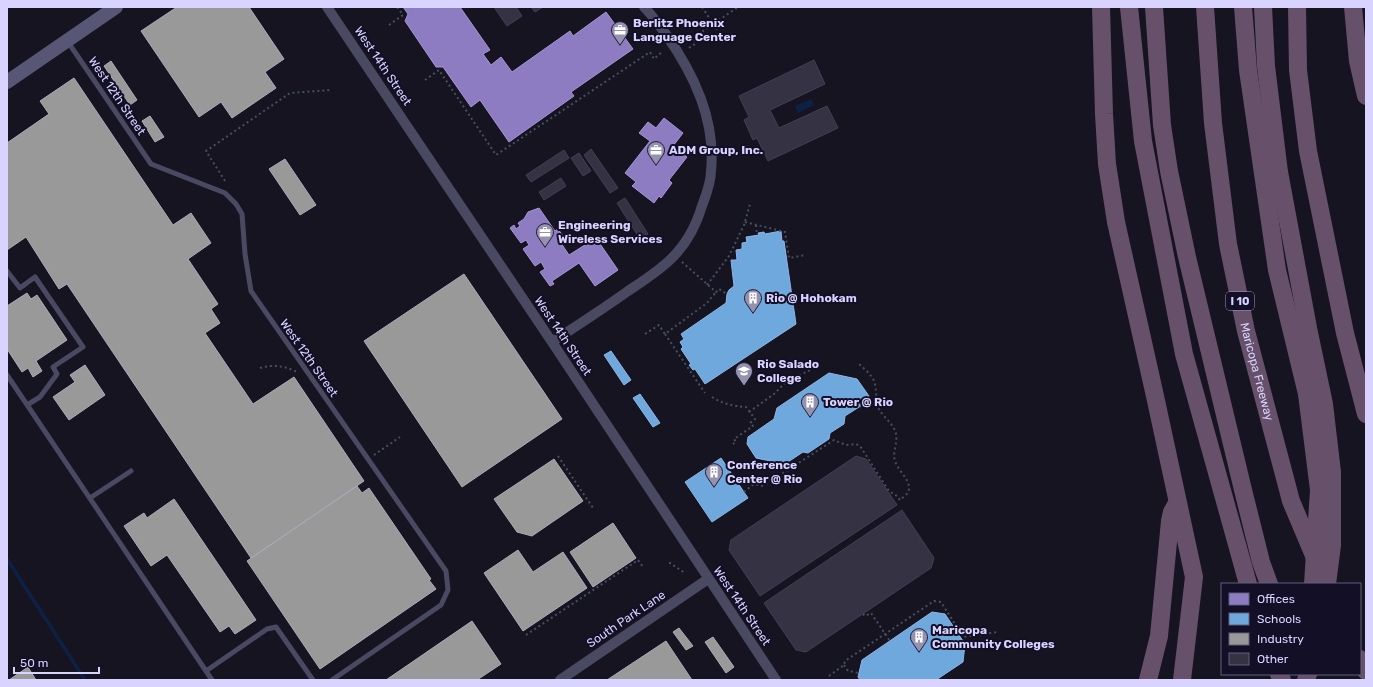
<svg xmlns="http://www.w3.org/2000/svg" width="1373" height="687" font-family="Rubik,sans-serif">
	<rect width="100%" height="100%" fill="#161421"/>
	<path fill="#0d2144" d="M811 99 814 105 798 113 795 106Z"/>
	<path fill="#8e7cc3" stroke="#a496d5" d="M403 7H460L490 50 483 54 491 65 501 57 512 72 570 31 573 36 606 12 633 49 571 92 574 96 509 142 480 100 471 107 443 67H436L405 21 408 14Z
		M664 118 683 133 673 146 687 157 669 180 672 183 661 198 659 196 654 203 632 186 636 182 625 173 650 141 639 133 648 122 656 128Z
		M539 208 555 231 558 229 566 240 561 243 569 255 596 238 618 270 595 286 579 263 552 281 554 284 550 286 540 272 545 269 541 262 535 266 523 249 529 245 526 240 521 243 510 228 514 225 516 229 520 226 518 223 524 219 528 212Z"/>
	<path fill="#6fa8dc" stroke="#8fb5e6" d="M781 231 782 241H784L796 324 705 384 695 369 693 370 689 365 691 364 681 349 683 347 680 342 684 339 681 334 726 303 727 294 729 290 734 286 731 260H737L736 250 742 249V243L747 242 746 237 759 235 758 233 764 232 765 234Z
		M611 351 631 380 624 385 604 355Z
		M829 373 857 379 869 396 867 402 845 416 844 424 830 433 829 439 808 453 803 452 785 464 756 458 747 444 748 437 774 419 777 408Z
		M640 394 660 423 653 427 633 398Z
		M721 458 748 498 712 522 685 482Z
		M932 612 945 614 965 644 963 662 936 680H860L858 677 862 660Z"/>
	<path fill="#999" stroke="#acabb8" d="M177 7H249L284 59 265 72 276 88 232 118 221 102 199 117 141 31Z
		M111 61 137 100 130 105 104 66Z
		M74 78 173 225 191 213 211 243 188 259 218 304 211 309 220 323 205 333 253 404 294 377 364 481 251 558 67 284 59 289 26 237 7 250V143L49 114 40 101Z
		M150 116 164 137 155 142 142 121Z
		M285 159 316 205 300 215 269 169Z
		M464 274 562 419 462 487 364 341Z
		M27 293 31 299 37 295 67 340 36 361 42 371 33 377 28 368 22 372 7 349V306Z
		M85 365 105 395 69 420 53 397 75 382 70 375Z
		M554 459 583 501 532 536 517 532 494 499Z
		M357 486 362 493 369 488 431 579 429 580 436 589 320 669 247 561Z
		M174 499 256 620 235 634 229 626 220 632 167 555 151 566 124 526 144 513 147 518Z
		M613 523 636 558 593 587 570 552Z
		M518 550 533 572 563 552 587 588 523 631 484 573Z
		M472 621 501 664 477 680H386Z
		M679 628 693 646 686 650 673 632Z
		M713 637 734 667 726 673 705 642Z
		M666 641 692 680H607Z
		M28 667 36 680H9Z"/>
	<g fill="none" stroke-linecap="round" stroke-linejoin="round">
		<path stroke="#0d2144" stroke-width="3.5" d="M7 559 85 680"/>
	</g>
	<path fill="#343243" stroke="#433f54" d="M494 7H516L522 16 507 26Z
		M531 7H543L535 12Z
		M814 60 825 84 770 110 779 128 827 106 838 128 768 161 757 138 753 140 744 120 749 117 739 96Z
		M591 149 618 188 610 193 584 155Z
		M564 150 569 158 531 182 526 175Z
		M579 153 591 171 583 176 571 158Z
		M561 178 566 186 544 200 539 192Z
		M625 198 648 234 640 239 617 203Z
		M856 456 866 459 897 505 760 596 729 550 731 540Z
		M902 510 934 558 931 568 806 652 796 650 764 603Z"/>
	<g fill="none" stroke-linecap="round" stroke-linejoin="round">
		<path stroke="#44505f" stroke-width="2" stroke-dasharray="2 3" stroke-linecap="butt" d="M702 7 724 40
			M389 25 403 15 397 7
			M689 48 695 44V41L693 38 738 7
			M425 80 439 70 496 155 650 52 654 59 662 52
			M225 181 206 151 290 93 331 90
			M745 222 785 232 789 258 806 255
			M756 225 757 235
			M682 262 716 292 719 289 727 294
			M707 285 729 256 744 225 750 204
			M645 334 659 325 665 334 707 303 716 292
			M665 334 705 393
			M260 368C273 364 285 366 297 372
			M712 397C723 404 733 406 746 407L755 419 750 423 753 426 734 439 736 442 733 444
			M749 412 774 394 785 383 797 382 800 375 810 370
			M374 455 400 437
			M558 456 593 508
			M744 492 754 484 763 486 834 440 846 445 856 444 860 446 889 491 897 496 900 500C903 497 909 494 909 488 909 478 898 471 895 461 892 452 898 443 896 434 894 424 883 417 879 409 875 400 877 393 875 384 873 375 864 369 858 363
			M669 563H670L685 573
			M863 614 865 616 871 613 890 641
			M526 635 638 560 643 567
			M844 665 848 671 859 673
			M829 676 844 665 845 661 934 601 941 602 963 637 997 632"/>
		<path stroke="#4a4962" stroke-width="5" d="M68 42 151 164 225 193 236 204 242 214 245 254 251 291 446 571 448 590 441 605 332 680
			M7 271 20 288 35 277 83 347 53 367 57 374 40 397 27 405
			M7 375 212 680
			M90 498 131 471
			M206 671 267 629 276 627 313 680"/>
		<path stroke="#4a4962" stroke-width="10" d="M327 7 552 342 776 680
			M552 342C578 325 603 309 628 291 643 281 659 271 672 258 686 244 696 226 702 206 706 195 711 183 711 171 716 120 694 74 665 33 658 24 652 15 644 7
			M560 680 708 579"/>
		<path stroke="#575674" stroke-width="14" d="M7 82 116 7"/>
		<g stroke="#67516a" stroke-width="18">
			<path d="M1101 7 1104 114 1107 164 1116 222 1155 396 1194 577 1182 680"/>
			<path d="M1129 7 1143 141 1184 354 1248 584"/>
			<path d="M1154 7 1162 125 1169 171 1187 257 1244 494 1261 562 1269 584"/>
			<path id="s1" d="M1205 7 1213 123 1228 244 1246 331 1291 501 1326 584"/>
			<path d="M1243 7 1248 70 1277 270 1307 394"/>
			<path d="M1263 7 1266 66 1279 172 1308 328 1324 404 1332 472V545L1327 584"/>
			<path d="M1297 7 1298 70 1308 151 1345 333 1366 414"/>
			<path d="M1353 7 1358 61 1366 96"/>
			<path d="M1360 659 1366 671"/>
			<path d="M1279 674 1282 680"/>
			<path d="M1148 680 1159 636 1170 521 1172 512 1177 503"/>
		</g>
		<path stroke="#67516a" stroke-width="18" d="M1307 394 1319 490 1313 584
			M1306 680 1308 674"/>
	</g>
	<defs>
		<g id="office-pin" transform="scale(0.9)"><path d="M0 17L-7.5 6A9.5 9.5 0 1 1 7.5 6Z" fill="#9591b1" stroke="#130f26"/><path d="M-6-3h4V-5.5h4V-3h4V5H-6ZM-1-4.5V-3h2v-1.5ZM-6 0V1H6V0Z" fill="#fff"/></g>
		<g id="building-pin" transform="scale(0.9)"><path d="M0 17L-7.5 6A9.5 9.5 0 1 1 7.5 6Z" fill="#9591b1" stroke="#130f26"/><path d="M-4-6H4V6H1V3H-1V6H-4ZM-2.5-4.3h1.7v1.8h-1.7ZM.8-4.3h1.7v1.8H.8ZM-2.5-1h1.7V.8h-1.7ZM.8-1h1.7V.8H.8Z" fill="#fff"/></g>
		<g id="university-pin" transform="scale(0.9)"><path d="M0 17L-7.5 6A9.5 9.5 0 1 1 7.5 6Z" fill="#9591b1" stroke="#130f26"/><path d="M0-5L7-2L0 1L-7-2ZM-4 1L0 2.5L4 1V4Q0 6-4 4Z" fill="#fff"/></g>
	</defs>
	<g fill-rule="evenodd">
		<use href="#office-pin" x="620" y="30"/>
		<use href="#office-pin" x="656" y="150"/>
		<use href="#office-pin" x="545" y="232"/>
		<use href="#building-pin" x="753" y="298"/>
		<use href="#university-pin" x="744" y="371"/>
		<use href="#building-pin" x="810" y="402"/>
		<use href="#building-pin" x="714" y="472"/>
		<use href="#building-pin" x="919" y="637"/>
	</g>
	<g text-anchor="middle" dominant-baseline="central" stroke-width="4" stroke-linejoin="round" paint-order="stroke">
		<rect fill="#130f26" stroke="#9e99be" stroke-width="1" x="1226" y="292" width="28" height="18" rx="3"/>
		<g font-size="11" font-weight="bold" fill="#d9d4ff">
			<text x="1240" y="301">I 10</text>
		</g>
		<g font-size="12" font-weight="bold" fill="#d9d4ff" stroke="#130f26" text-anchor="start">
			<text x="633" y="23">Berlitz Phoenix<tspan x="633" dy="14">Language Center</tspan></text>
			<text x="669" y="150">ADM Group, Inc.</text>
			<text x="558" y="225">Engineering<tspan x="558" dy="14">Wireless Services</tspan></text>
			<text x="766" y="298">Rio @ Hohokam</text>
			<text x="757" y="364">Rio Salado<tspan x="757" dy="14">College</tspan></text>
			<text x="823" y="402">Tower @ Rio</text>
			<text x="727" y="465">Conference<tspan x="727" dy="14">Center @ Rio</tspan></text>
			<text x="932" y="630">Maricopa<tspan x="932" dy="14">Community Colleges</tspan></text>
		</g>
		<g font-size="12" fill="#d9d4ff" stroke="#130f26">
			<text transform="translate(383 66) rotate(56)">West 14th Street</text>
			<text transform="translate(117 96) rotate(56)">West 12th Street</text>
			<text transform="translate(563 336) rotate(56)">West 14th Street</text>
			<text transform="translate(309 358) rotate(55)">West 12th Street</text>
			<text stroke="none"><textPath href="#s1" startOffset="369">Maricopa Freeway</textPath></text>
			<text transform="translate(742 606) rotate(56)">West 14th Street</text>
			<text transform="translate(626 619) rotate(-34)">South Park Lane</text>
		</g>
	</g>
	<rect width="1373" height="687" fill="none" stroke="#d9d4ff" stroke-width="16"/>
	<rect x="1221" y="583" width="140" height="92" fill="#130f26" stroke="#625e7d"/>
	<rect x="1229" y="593" width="20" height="12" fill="#8e7cc3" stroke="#625e7d"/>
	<text x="1257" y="603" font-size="12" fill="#d9d4ff">Offices</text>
	<rect x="1229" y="613" width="20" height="12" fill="#6fa8dc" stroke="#625e7d"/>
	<text x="1257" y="623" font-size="12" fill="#d9d4ff">Schools</text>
	<rect x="1229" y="633" width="20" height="12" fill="#999999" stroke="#625e7d"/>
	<text x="1257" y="643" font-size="12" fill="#d9d4ff">Industry</text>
	<rect x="1229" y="653" width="20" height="12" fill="#343243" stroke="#625e7d"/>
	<text x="1257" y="663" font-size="12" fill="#d9d4ff">Other</text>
	<path d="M14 667v6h85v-6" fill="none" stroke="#d9d4ff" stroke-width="2"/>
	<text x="20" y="667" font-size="12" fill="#d9d4ff" stroke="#130f26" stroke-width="3" paint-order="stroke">50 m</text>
</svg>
